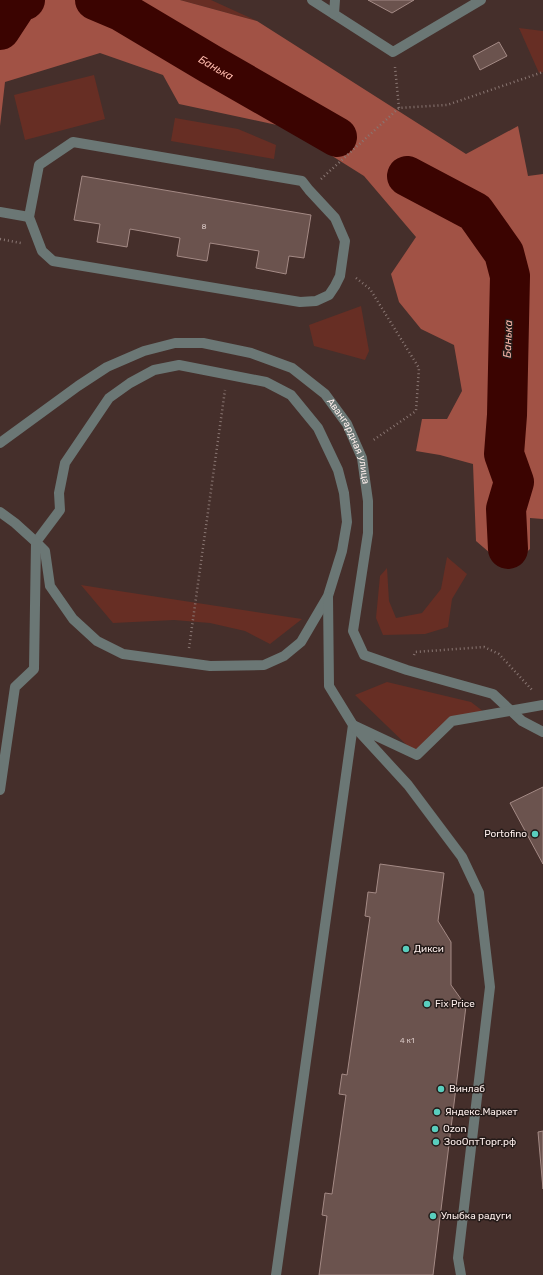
<svg xmlns="http://www.w3.org/2000/svg" width="543" height="1275" font-family="Rubik,sans-serif">
	<rect width="100%" height="100%" fill="#452f2b"/>
	<path fill="#672e24" d="M180 0H211L257 21Z
		M519 28 543 31V72L539 73Z
		M94 75 105 119 25 140 14 95Z
		M175 118 238 129 276 145 274 159 171 141Z
		M361 306 369 351 365 360 314 346 309 325Z
		M447 557 467 574 452 599 448 627 425 634 383 635 376 618 380 576 387 568 389 601 396 618 422 613 441 589Z
		M81 585 106 589 302 619 270 644 245 631 210 623 174 620 113 623Z
		M387 682 471 702 488 715 452 721 417 755 355 695Z"/>
	<path fill="#a15245" d="M0 0H180L257 21 466 154 518 126 528 176 543 174V519L530 518V549L510 567 504 565 476 541 473 464 440 455 416 451 422 419H447L462 391 454 345 421 329 399 302 391 274 416 237 364 176 286 127 179 104 163 75 100 53 5 82 0 126Z"/>
	<g fill="none" stroke-linecap="round" stroke-linejoin="round">
		<g stroke="#3b0401" stroke-width="40">
			<path id="s1" d="M95 0 121 11 210 64 337 137"/>
			<path d="M0 30 19 1 25 0"/>
			<path d="M407 176 475 212 504 253 510 276 507 415 504 454 514 482 506 509 508 549"/>
		</g>
	</g>
	<path fill="#6b534e" stroke="#a48a85" d="M368 0H414L392 13Z
		M499 42 507 56 480 70 473 56Z
		M82 176 311 215 304 258 289 256 286 274 256 268 259 251 210 243 207 261 177 256 180 238 130 229 127 247 97 242 100 224 74 220Z
		M543 787V864L510 803Z
		M380 864 444 873 438 921 451 942V985L466 1006 433 1275H319L327 1216 322 1215 325 1193 332 1194 346 1095 339 1094 342 1074 347 1075 370 917 365 916 368 892 376 893Z
		M543 1131V1189L538 1132Z"/>
	<g fill="none" stroke-linecap="round" stroke-linejoin="round">
		<path stroke="#8a7773" stroke-width="2.5" stroke-dasharray="1 3" stroke-linecap="butt" d="M395 67 399 108
			M321 179 399 108 447 105 543 72
			M0 239 21 243
			M356 278 370 289 419 368 416 411 372 441
			M189 648 225 390
			M414 655 415 652 484 647 499 654 533 691"/>
		<g stroke="#6b7775" stroke-width="10">
			<path d="M312 0 393 52 481 0"/>
			<path d="M334 14 335 0"/>
			<path d="M73 142 302 181 309 190 335 218 345 241 340 276 335 286 329 295 316 301 300 302 53 261 42 251 29 217 39 165Z"/>
			<path d="M0 212 29 217"/>
			<path d="M179 365 266 382 291 395 318 428 338 470 344 493 347 522 342 551 328 596 301 642 284 656 264 665 210 666 123 654 97 641 73 619 50 586 45 551 36 542 60 510 59 493 65 463 109 398 130 383 154 370Z"/>
			<path id="s2" d="M0 443 78 386 107 367 144 351 175 343H203L251 353 292 368 325 394 347 424 362 458 368 501V533L353 631 364 655 407 670 493 694 522 721 543 732"/>
			<path d="M0 512 15 523 36 542 34 669 15 687 0 790"/>
			<path d="M276 1275 353 725 329 686 328 597"/>
			<path d="M461 1275 458 1258 490 987 479 893 462 857 408 785 353 725 417 755 452 721 543 705"/>
		</g>
	</g>
	<g fill="#59cebe" stroke="#241a18" stroke-width="1.5">
		<circle cx="535" cy="834" r="4"/>
		<circle cx="406" cy="949" r="4"/>
		<circle cx="427" cy="1004" r="4"/>
		<circle cx="441" cy="1089" r="4"/>
		<circle cx="437" cy="1112" r="4"/>
		<circle cx="435" cy="1129" r="4"/>
		<circle cx="436" cy="1142" r="4"/>
		<circle cx="433" cy="1216" r="4"/>
	</g>
	<g text-anchor="middle" dominant-baseline="central" stroke-width="3" stroke-linejoin="round" paint-order="stroke">
		<g font-size="8" fill="#d8c7c4">
			<text x="204" y="226">8</text>
			<text x="407" y="1040">4 к1</text>
		</g>
		<g font-size="10" fill="#fdeeeb" stroke="#241a18">
			<text stroke="none"><textPath href="#s2" startOffset="420">Авангардная улица</textPath></text>
		</g>
		<g font-size="10" fill="#fdeeeb" stroke="#241a18" text-anchor="start">
			<text x="527" y="834" text-anchor="end">Portofino</text>
			<text x="414" y="949">Дикси</text>
			<text x="435" y="1004">Fix Price</text>
			<text x="449" y="1089">Винлаб</text>
			<text x="445" y="1112">Яндекс.Маркет</text>
			<text x="443" y="1129">Ozon</text>
			<text x="444" y="1142">ЗооОптТорг.рф</text>
			<text x="441" y="1216">Улыбка радуги</text>
		</g>
		<g font-size="11" font-style="italic" fill="#fab6a9" stroke="#241a18">
			<text stroke="none"><textPath href="#s1" startOffset="139">Банька</textPath></text>
			<text transform="translate(508 339) rotate(-88)">Банька</text>
		</g>
	</g>
</svg>
